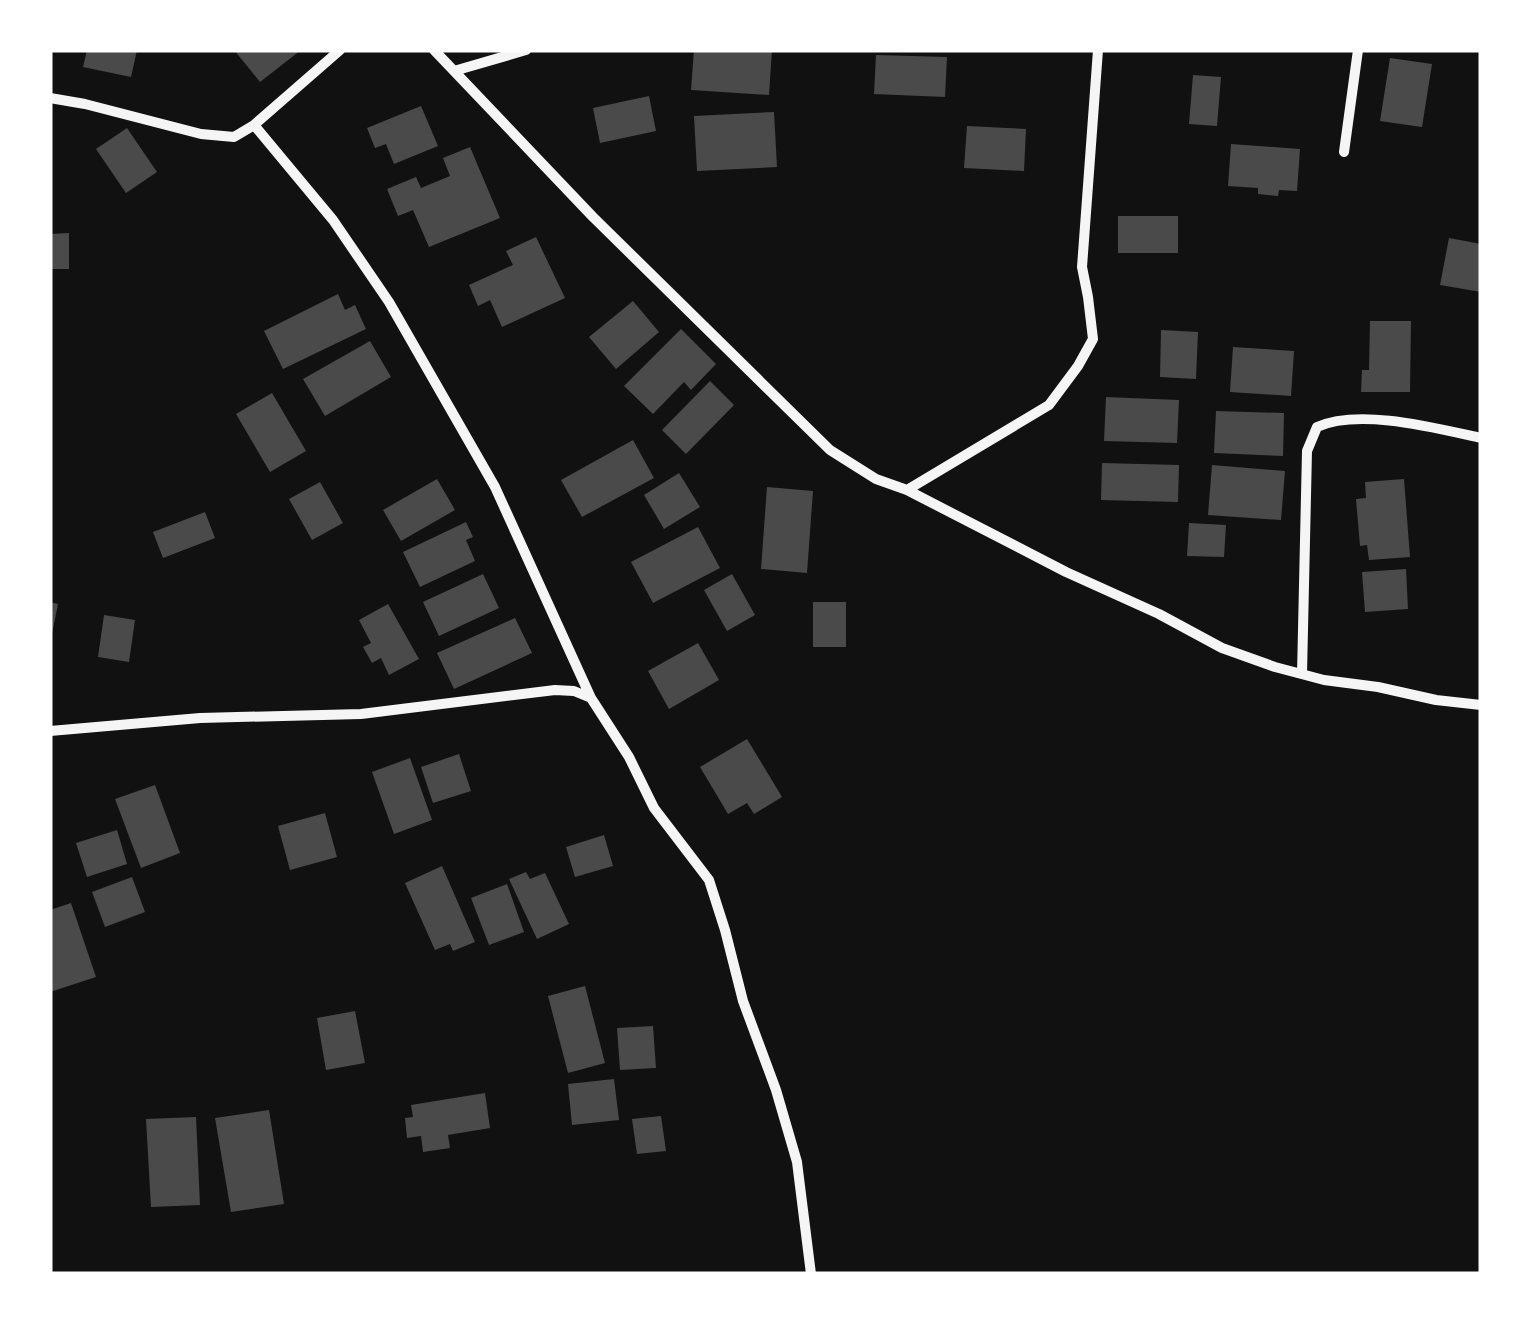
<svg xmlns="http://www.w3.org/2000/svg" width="1531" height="1324" font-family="Signika,sans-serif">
	<rect width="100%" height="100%" fill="#111"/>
	<path fill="#4a4a4a" d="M87 50H137L131 77 83 67Z
		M234 50H301L260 82Z
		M694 50H772L769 95 691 90Z
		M876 55 947 57 945 97 874 94Z
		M1390 58 1432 64 1422 127 1380 121Z
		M1193 75 1221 77 1217 126 1189 124Z
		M649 96 656 131 600 143 593 108Z
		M421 106 438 146 394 164 386 144 375 148 367 128Z
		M774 112 777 167 697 171 694 116Z
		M967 126 1026 129 1024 171 964 168Z
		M127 128 157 172 126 193 96 149Z
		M1231 144 1300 149 1297 191 1279 190 1278 196 1258 194V188L1228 186Z
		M470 147 500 218 429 247 413 210 398 216 387 189 416 177 421 188 450 176 443 158Z
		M1118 216H1178V253H1118Z
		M69 233V269H50V234Z
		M536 237 565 298 502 327 490 300 478 306 469 285 513 265 506 251Z
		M1449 238 1481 244V292L1440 285Z
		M338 294 345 310 355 305 366 329 283 369 264 331Z
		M633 301 659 332 616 369 589 337Z
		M1370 321H1411L1410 392H1361L1362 370H1369Z
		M681 329 716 364 691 390 684 382 653 414 624 386Z
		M1161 330 1198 332 1196 379 1160 377Z
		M370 341 391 377 325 416 303 379Z
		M1233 347 1294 351 1291 396 1230 392Z
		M710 381 734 405 686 454 662 430Z
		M272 393 306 451 270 472 236 414Z
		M1106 397 1179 400 1177 443 1104 441Z
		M1216 411 1284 413 1283 456 1214 453Z
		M633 440 654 478 582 517 561 480Z
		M1102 463 1179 465 1178 502 1101 500Z
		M1212 465 1285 471 1281 520 1208 515Z
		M679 473 700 507 664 529 644 495Z
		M437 479 455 510 401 541 383 510Z
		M1404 479 1410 557 1369 560 1367 545 1360 546 1356 499 1366 498 1365 482Z
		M320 482 343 523 312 540 289 499Z
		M767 487 813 491 807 573 761 569Z
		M205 512 215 538 163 558 153 532Z
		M466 522 473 537 466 540 475 561 420 587 403 552Z
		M1189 523 1226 525 1224 557 1187 556Z
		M698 527 720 568 653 603 631 562Z
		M1406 569 1408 609 1365 612 1362 572Z
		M483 574 499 608 439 636 423 602Z
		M732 574 755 615 727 631 704 590Z
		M50 602 58 604 52 634 50 633Z
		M813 602H846V647H813Z
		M388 604 419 659 389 675 381 658 372 663 363 647 371 643 359 620Z
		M104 615 135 620 129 662 98 657Z
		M515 618 532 653 454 689 437 653Z
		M698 643 719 680 669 709 648 671Z
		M747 739 782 797 754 814 747 803 728 814 700 767Z
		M459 754 471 791 433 803 421 767Z
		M410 758 432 820 394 834 372 772Z
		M155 785 180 853 141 868 115 799Z
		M325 813 337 857 290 870 278 826Z
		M117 830 127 864 87 877 76 843Z
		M604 835 613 866 575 877 566 847Z
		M442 866 475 942 453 951 450 944 435 950 405 883Z
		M526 872 530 879 545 873 569 924 537 939 509 879Z
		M132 877 145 912 105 927 92 892Z
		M507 884 524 932 489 945 471 898Z
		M71 903 96 977 50 992V910Z
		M585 986 605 1063 568 1073 548 996Z
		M355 1011 365 1063 326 1070 317 1018Z
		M653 1026 656 1068 620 1070 617 1028Z
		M614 1079 619 1120 572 1125 568 1084Z
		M485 1093 490 1128 448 1135 450 1148 423 1152 421 1136 407 1138 405 1118 413 1117 411 1105Z
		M269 1110 284 1204 231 1212 215 1118Z
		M661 1116 666 1151 637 1154 632 1119Z
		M196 1117 200 1205 151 1207 146 1119Z"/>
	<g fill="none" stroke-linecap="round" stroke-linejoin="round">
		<path stroke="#f5f5f5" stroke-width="10" d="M434 50 593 217 830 450 876 479 907 490 1066 572 1159 614 1222 648 1275 667 1324 680 1378 687 1436 700 1481 705
			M454 71 526 50
			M50 98 85 104 201 134 234 137 254 125 340 50
			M254 125 333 220 389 302 495 487 591 698
			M1344 152 1358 50
			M907 490 1049 405 1078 366 1093 339 1088 297 1082 267 1098 50
			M1302 674 1307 451 1317 427C1359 408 1435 428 1481 438
			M50 731 200 718 361 714 555 690 574 691 591 698 629 757 654 808 709 880 725 930 743 1001 776 1090 797 1162 811 1274"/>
	</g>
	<rect width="1531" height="1324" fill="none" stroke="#ffffff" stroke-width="105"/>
</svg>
